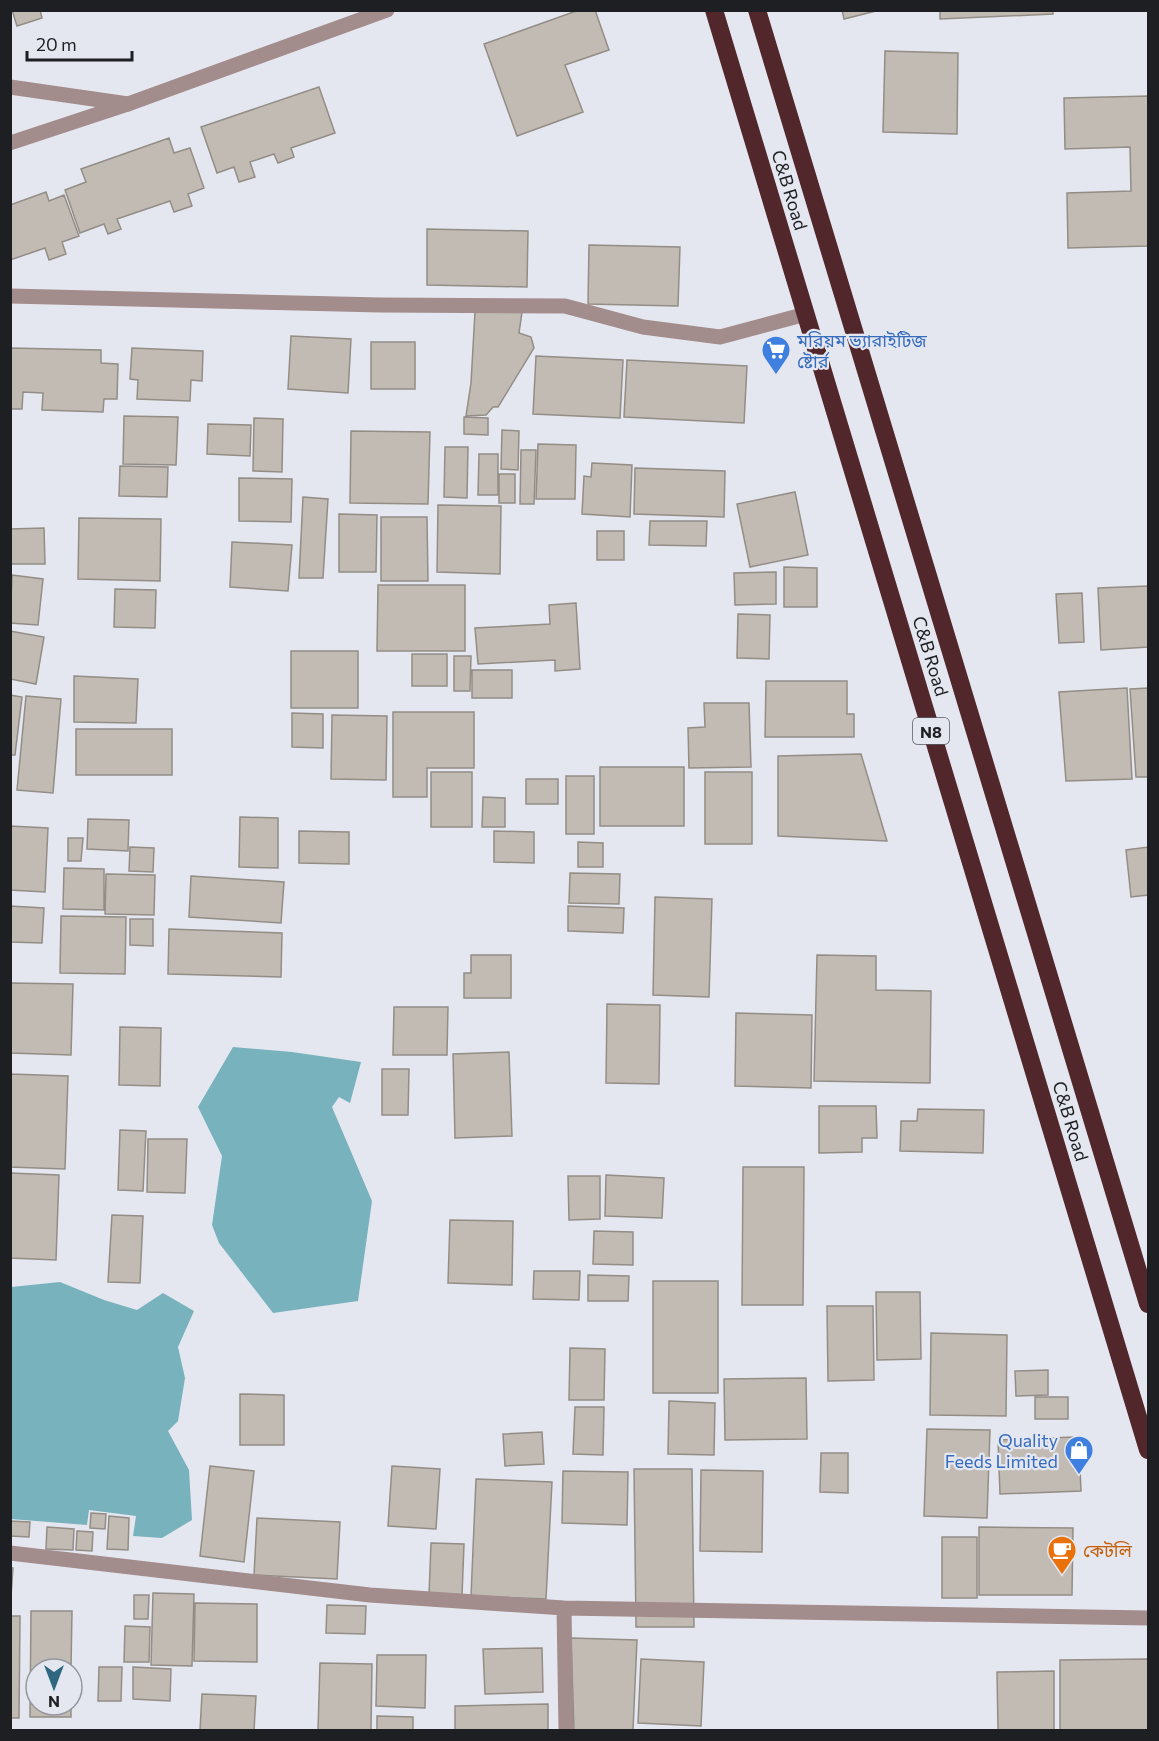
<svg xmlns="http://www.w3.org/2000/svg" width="1159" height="1741" font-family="Commissioner,'Noto Sans Bengali',sans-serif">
	<rect width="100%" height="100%" fill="#e5e7f0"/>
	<path fill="#77b2bd" d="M233 1047 292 1052 361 1062 350 1103 339 1097 332 1107 372 1201 358 1301 273 1313 219 1243 212 1225 222 1156 198 1107Z
		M60 1282 104 1300 137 1310 163 1293 194 1311 178 1347 185 1378 178 1421 168 1431 189 1470 192 1520 162 1538 133 1536 136 1516 89 1510 87 1525 11 1519V1287Z"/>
	<path fill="#c1bbb4" stroke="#938d86" stroke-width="1.5" d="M12 10H40L42 18 17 26Z
		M579 10H595L609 50 565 65 583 112 517 136 484 44Z
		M842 10H880L844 19Z
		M940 10H1053V14L940 19Z
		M885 51 958 53 957 134 883 132Z
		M319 87 335 133 291 148 294 157 278 163 274 154 250 162 255 177 239 182 234 167 217 173 201 127Z
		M1148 96V246L1068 248 1067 193 1131 191 1130 147 1065 149 1064 98Z
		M169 138 174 153 190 148 204 188 188 194 192 206 174 212 170 201 117 219 121 229 108 234 104 224 80 233 65 190 86 182 81 169Z
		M46 192 49 201 64 195 79 236 62 242 66 254 49 260 45 248 10 260V205Z
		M427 229 528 231 527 287 427 285Z
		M589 245 680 247 678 306 588 304Z
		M475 312H522L519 333 531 337 534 348 498 407H493L486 415 466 416 471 383Z
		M291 336 351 339 348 393 288 389Z
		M371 342H415V389H371Z
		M10 348 101 350V363L118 364 117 399H104L103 412 42 410 43 393 23 392 22 409H10Z
		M132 348 203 351 202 381 191 380 190 401 137 399 138 380 130 379Z
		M536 356 623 360 620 418 533 414Z
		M627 360 747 366 744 423 624 417Z
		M124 416 178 417 176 465 123 464Z
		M464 417 488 418V435L464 434Z
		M254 418 283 419 282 472 253 471Z
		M208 424 251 425 250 456 207 454Z
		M502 430 519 431 518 470 501 469Z
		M351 431 430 432 428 504 350 503Z
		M538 444 576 445 575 499H536Z
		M445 447H468L467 498 444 497Z
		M521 450H536L534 504H520Z
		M479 454H498V495H478Z
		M592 463 632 465 630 517 582 514 584 476 591 477Z
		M120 466 168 467 167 497 119 496Z
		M635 468 725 471 724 517 634 514Z
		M499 474H515V503H499Z
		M239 478 292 479 291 522 239 521Z
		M795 492 808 555 750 567 737 504Z
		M303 497 328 499 323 578H299Z
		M438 505 501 506 500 574 437 572Z
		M339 514 377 515 376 572H339Z
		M381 517H427L428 581H381Z
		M79 518 161 519 160 581 78 579Z
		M650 521H707L706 546 649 545Z
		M44 528 45 564H11L10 529Z
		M597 531H624V560H597Z
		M232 542 292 545 288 591 230 587Z
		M784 567 817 568V607H784Z
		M776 572V604L735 605 734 573Z
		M12 575 43 579 38 625 10 623Z
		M378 585H465V651H377Z
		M1148 586V647L1101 650 1098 588Z
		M115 589 156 590 155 628 114 627Z
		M1082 593 1084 642 1059 643 1056 594Z
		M576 603 580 669 555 671V660L478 664 475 628 550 624 549 605Z
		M738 614 770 615 769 659 737 658Z
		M10 631 44 637 36 684 10 679Z
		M291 651H358V708H291Z
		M412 654H447V686H412Z
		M454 656H471L470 691H454Z
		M472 670H512V698H472Z
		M74 676 138 679 136 723 74 722Z
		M766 681H847V714H854V737H765Z
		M1127 688 1132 779 1066 781 1059 692Z
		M1148 688V777H1136L1130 689Z
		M10 695 22 697 15 755H10Z
		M26 696 61 699 53 793 17 790Z
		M704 703H749L751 767 689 768 688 728 705 727Z
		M393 712H474V768H427V797H393Z
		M292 713 323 714V748L292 747Z
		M332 715 387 716 386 780 331 779Z
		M76 729H172V775H76Z
		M861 754 887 841 778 836V756Z
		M600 767H684V826H600Z
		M431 772H472V827H431Z
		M705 772H752V844H705Z
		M566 776H594V834H566Z
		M526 779H558V804H526Z
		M483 797 505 798V827H482Z
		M240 817 278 818V868L239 867Z
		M88 819 129 820 128 851 87 849Z
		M10 826 48 828 45 892 10 890Z
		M299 831 349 832V864L299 863Z
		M494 831 534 832V863L494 862Z
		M68 838H83L81 861H68Z
		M578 842 603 843V867H578Z
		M130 847 154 848 153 872 129 871Z
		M1148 847V895L1131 897 1126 850Z
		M64 868 104 869V910L63 909Z
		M570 873 620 874 619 904 569 903Z
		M106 874 155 875 154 915 105 914Z
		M191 876 284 882 281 923 189 917Z
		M655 897 712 899 709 997 653 995Z
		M10 906 44 908 42 943 10 942Z
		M568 906 624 908 623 933 568 931Z
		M61 916 126 917 125 974 60 973Z
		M130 919H153V946L130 945Z
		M169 929 282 933 281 977 168 974Z
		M471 955H511V998H464V973H471Z
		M817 955 876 956V990L931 991 930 1083 814 1081Z
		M10 983 73 984 71 1055 10 1053Z
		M607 1004 660 1005 659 1084 606 1083Z
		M394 1007H448L447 1055H393Z
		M736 1013 812 1015 811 1088 735 1086Z
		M120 1027 161 1028 160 1086 119 1085Z
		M509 1052 512 1136 455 1138 453 1054Z
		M382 1069H409L408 1115H382Z
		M10 1074 68 1076 65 1169 10 1167Z
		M819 1106H876L877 1138H862V1152L819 1153Z
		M918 1109 984 1110 983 1153 900 1151 901 1121H917Z
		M120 1130 146 1131 143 1191 118 1190Z
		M148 1139H187L185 1193 147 1192Z
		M743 1167H804L803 1305H742Z
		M10 1173 59 1175 56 1260 10 1258Z
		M606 1175 664 1178 662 1218 605 1216Z
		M568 1176H600V1219L569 1220Z
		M112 1215 143 1216 140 1283 108 1282Z
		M450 1220 513 1221 512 1285 448 1283Z
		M594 1231 633 1232V1265L593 1264Z
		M534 1271H580L579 1300 533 1299Z
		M588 1275 629 1276 628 1301H588Z
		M653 1281H718V1393H653Z
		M876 1292H920L921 1359 877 1360Z
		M827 1306H873L874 1380 828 1381Z
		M931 1333 1007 1335 1006 1416 930 1415Z
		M570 1348 605 1349 604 1400H569Z
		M1048 1370V1395L1016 1396 1015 1371Z
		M806 1378 807 1439 725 1440 724 1379Z
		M240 1394 284 1395V1445H240Z
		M1035 1397H1068V1419H1035Z
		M669 1401 715 1403 714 1455 668 1454Z
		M575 1407H604L603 1455 573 1454Z
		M927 1429 990 1430 987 1518 924 1516Z
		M542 1432 544 1464 505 1466 503 1434Z
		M1073 1437 1074 1469H1080L1081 1491 1000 1494 998 1440Z
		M821 1453H848V1493L820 1492Z
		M210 1466 254 1471 244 1562 200 1556Z
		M392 1466 440 1469 436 1529 388 1526Z
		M634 1469H692L694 1627H636Z
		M701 1470 763 1471 762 1552 700 1551Z
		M563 1471 628 1472 627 1525 562 1523Z
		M476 1479 552 1482 546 1599 471 1596Z
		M91 1513 106 1514 105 1529 90 1528Z
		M109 1516 129 1518 128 1550 107 1549Z
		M257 1518 340 1522 337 1579 254 1575Z
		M10 1521 30 1522 29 1537 10 1536Z
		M47 1527 74 1529 73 1550 46 1549Z
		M979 1527 1073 1528 1072 1595H979Z
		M77 1531 93 1532 92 1551 76 1550Z
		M942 1537H977V1598H942Z
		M431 1543 464 1544 462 1596 429 1595Z
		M10 1567 13 1568 11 1597H10Z
		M153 1593 194 1594 192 1666 151 1665Z
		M134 1595H149L148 1619H134Z
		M195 1603 257 1604V1662L194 1661Z
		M327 1605 366 1606 365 1634 326 1633Z
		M31 1611H72L71 1669H36V1705H71V1717H30Z
		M10 1616H20L19 1718H10Z
		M125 1626 150 1627 149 1662H124Z
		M571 1638 637 1640 633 1730H574Z
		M542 1648 543 1692 485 1694 483 1649Z
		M377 1655H426L425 1708 376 1706Z
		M641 1659 704 1662 701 1726 638 1723Z
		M1148 1659V1730H1060V1660Z
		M320 1663 372 1664 371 1730H318Z
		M99 1667H122L121 1701H98Z
		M133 1667 171 1669 170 1701 133 1699Z
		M1054 1671V1730H998L997 1672Z
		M202 1694 256 1696 254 1730H200Z
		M548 1704V1730H455V1706Z
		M377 1716 413 1717V1730H377Z"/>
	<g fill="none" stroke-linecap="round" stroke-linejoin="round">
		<path stroke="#a38c8c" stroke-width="15" d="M10 87 128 104"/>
		<path stroke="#a38c8c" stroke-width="15" d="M10 143 128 104 387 10
			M10 296 380 305 565 306 643 327 720 337 806 314
			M10 1553 370 1595 564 1608 1148 1618
			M564 1608 566 1730"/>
		<path stroke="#51272b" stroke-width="18" d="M714 10 1148 1450
			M757 10 1148 1304"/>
	</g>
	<defs>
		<g id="supermarket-pin" transform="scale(1.5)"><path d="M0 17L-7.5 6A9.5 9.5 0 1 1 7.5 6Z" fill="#3f7fe0" stroke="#e5e7f0"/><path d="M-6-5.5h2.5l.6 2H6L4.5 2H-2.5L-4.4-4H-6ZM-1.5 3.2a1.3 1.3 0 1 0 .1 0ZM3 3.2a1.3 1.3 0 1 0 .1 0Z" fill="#fff"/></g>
		<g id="shop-pin" transform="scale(1.5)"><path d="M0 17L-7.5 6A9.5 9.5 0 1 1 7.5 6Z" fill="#3f7fe0" stroke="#e5e7f0"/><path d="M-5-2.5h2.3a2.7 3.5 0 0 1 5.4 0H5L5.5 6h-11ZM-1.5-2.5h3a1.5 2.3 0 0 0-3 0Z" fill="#fff"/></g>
		<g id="cafe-pin" transform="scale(1.5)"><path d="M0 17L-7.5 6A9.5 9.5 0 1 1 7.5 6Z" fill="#e8710a" stroke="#e5e7f0"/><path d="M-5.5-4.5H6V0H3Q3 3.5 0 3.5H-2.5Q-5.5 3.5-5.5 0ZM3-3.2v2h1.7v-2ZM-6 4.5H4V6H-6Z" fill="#fff"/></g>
	</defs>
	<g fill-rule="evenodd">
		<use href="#supermarket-pin" x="776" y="350"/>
		<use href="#shop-pin" x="1079" y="1450"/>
		<use href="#cafe-pin" x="1062" y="1550"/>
	</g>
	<g text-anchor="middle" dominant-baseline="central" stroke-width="4.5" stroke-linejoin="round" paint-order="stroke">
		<rect fill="#e5e7f0" stroke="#5a5b60" stroke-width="1.5" x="913" y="718" width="36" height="26" rx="4.5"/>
		<g font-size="16" font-weight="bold" fill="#1e1f22">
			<text x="931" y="731">N8</text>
		</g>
		<g font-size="18" fill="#1e1f22" stroke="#e5e7f0">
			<text transform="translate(790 190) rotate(73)">C&amp;B Road</text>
			<text transform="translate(931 656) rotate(73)">C&amp;B Road</text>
			<text transform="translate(1071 1121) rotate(73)">C&amp;B Road</text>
		</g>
		<g font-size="18" fill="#366cbe" stroke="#e5e7f0" text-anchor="start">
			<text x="797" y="340">মরিয়ম ভ্যারাইটিজ<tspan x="797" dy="21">ষ্টোর্র</tspan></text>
			<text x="1058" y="1440" text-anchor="end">Quality<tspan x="1058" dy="21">Feeds Limited</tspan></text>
		</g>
		<g font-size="18" fill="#c56008" stroke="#e5e7f0" text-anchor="start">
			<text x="1083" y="1550">কেটলি</text>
		</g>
	</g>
	<rect width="1159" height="1741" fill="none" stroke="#1e1f22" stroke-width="24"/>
	<g transform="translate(54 1687) rotate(180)"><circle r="28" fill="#e5e7f0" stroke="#95979e" stroke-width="1.5"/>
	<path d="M0-4.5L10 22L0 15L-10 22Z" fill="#2f6781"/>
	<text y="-9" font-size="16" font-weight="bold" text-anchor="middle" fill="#1e1f22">N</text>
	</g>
	<path d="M27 51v9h105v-9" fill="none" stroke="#1e1f22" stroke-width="3"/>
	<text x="36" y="51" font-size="18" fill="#1e1f22" stroke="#e5e7f0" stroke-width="4.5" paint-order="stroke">20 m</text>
</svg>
